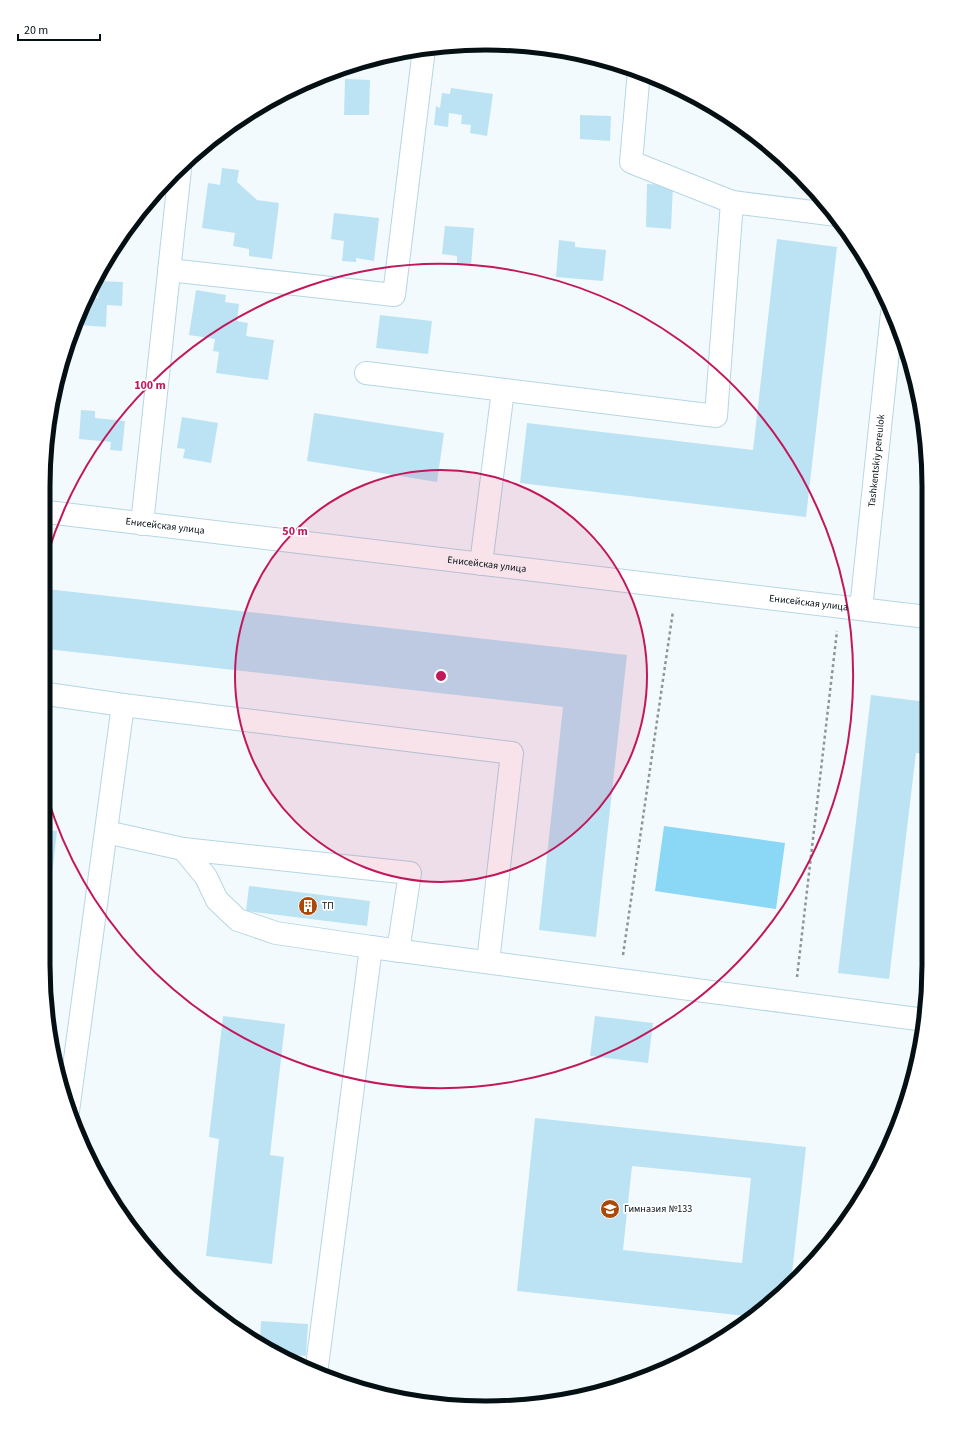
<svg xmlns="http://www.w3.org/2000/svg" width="972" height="1451" font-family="'Source Sans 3',sans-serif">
	<rect width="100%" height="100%" fill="#f3fafd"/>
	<path fill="#8bd7f6" d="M664 826 785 843 776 909 655 891Z"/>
	<path fill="#bce3f4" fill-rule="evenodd" d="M345 79 370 80 369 115H344Z
		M451 88 493 94 487 136 470 133 471 125 461 124 462 115 449 113 448 127 434 125 436 106 440 108 442 93 450 94Z
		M580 115 611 116 610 141 580 139Z
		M222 168 239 170 237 182 257 200 279 203 272 259 249 256V249L233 246 235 233 202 228 208 183 220 185Z
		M647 184 673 185 671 229 646 227Z
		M334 213 379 218 374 261 356 258V262L342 261 344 241 331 239Z
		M445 226 474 228 471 266 457 264V256L442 254Z
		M777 239 837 247 806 517 520 483 527 423 753 450Z
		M559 240 575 242V247L606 250 603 281 556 277Z
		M99 281 123 282 122 306 107 305 106 327 79 325 80 312 86 297 98 298Z
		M196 290 226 295 225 302 239 304 237 321 248 323 246 336 274 340 268 380 216 373 219 352 213 351 215 339 189 335Z
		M380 315 432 321 428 354 376 348Z
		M81 410 95 411V418L125 421 122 451 110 450 111 442 79 439Z
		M314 413 444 433 437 482 307 461Z
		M182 417 218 423 211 463 183 458 185 449 177 448Z
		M47 589 627 655 596 937 539 930 563 707 47 649Z
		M871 695 927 702V754L916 753 889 979 838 973Z
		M47 830 57 831 48 911H47Z
		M249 886 370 901 367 926 246 911Z
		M223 1016 285 1024 270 1155 284 1157 272 1264 206 1256 219 1139 209 1137Z
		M595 1016 653 1023 648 1063 590 1056Z
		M535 1118 806 1147 791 1283 755 1317 517 1291ZM632 1166 751 1178 742 1263 623 1250Z
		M261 1321 308 1324 306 1356 282 1354 260 1341Z"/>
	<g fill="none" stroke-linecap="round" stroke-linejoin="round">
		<g stroke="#b6d6e4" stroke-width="24">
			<g id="minor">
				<path d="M639 71 631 162 732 202"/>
				<path d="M169 270 394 295 424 49"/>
				<path d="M366 373 716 416 732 202 837 215"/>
				<path id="s1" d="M47 512 927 617"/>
				<path d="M142 524 180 169"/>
				<path d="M481 564 503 390"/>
				<path id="s2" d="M861 609 892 313"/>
				<path d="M47 694 123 705 512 753 488 962"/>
				<path d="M106 832 183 849 410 873 398 951"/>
				<path d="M183 849 206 877 217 900 238 920 276 933 371 947"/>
				<path d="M68 1111 123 705"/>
				<path d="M316 1374 371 947 925 1020"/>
			</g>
		</g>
		<path stroke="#8c9598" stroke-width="2.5" stroke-dasharray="3 3" stroke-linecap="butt" d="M623 955 673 611
			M797 977 837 631"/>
		<use href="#minor" stroke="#fff" stroke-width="22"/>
	</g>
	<circle cx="441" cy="676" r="206" fill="#c2185b" fill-opacity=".12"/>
	<g fill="none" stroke="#c2185b" stroke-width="2">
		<circle cx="441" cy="676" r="206"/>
		<path d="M47 556A412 412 0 1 1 47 796"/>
	</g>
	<defs>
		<g id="building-disc" transform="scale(1)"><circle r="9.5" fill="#aa4807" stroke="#fff"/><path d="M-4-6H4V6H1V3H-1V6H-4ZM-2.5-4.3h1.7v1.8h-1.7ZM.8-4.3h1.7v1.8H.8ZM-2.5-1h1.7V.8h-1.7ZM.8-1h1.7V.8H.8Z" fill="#fff"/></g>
		<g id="school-disc" transform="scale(1)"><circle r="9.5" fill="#aa4807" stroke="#fff"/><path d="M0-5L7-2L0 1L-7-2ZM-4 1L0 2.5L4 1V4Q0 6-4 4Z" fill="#fff"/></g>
	</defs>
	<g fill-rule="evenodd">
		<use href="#building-disc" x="308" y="906"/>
		<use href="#school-disc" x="610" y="1209"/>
	</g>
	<g text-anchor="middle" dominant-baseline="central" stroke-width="3.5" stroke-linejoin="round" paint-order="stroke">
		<g font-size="10" fill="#051015" stroke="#fff">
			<text stroke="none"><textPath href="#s2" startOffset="149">Tashkentskiy pereulok</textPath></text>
			<text stroke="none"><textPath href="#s1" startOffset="119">Енисейская улица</textPath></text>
			<text stroke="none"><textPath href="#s1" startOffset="443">Енисейская улица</textPath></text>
			<text stroke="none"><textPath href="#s1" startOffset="767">Енисейская улица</textPath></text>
		</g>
		<g font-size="10" fill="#051015" stroke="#fff" text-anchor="start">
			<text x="322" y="906">ТП</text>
			<text x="624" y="1209">Гимназия №133</text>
		</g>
	</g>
	<path d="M0 0H972V1451H0ZM486 50H486A436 436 0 0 1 922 486V965A436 436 0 0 1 486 1401H486A436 436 0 0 1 50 965V486A436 436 0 0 1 486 50Z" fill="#fff" fill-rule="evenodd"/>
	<path fill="none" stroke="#051015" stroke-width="5" d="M486 50H486A436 436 0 0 1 922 486V965A436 436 0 0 1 486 1401H486A436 436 0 0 1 50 965V486A436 436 0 0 1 486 50Z"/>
	<circle cx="441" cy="676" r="6" fill="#c2185b" stroke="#fff" stroke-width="2"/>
	<g font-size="12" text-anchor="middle" font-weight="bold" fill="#c2185b" stroke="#fff" stroke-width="3.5" stroke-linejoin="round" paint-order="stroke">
		<text x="150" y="389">100 m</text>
		<text x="295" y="535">50 m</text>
	</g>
	<path d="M18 34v6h82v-6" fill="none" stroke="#051015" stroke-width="2"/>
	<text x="24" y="34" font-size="12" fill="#051015" stroke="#ffffff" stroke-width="3" paint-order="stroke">20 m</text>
</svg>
